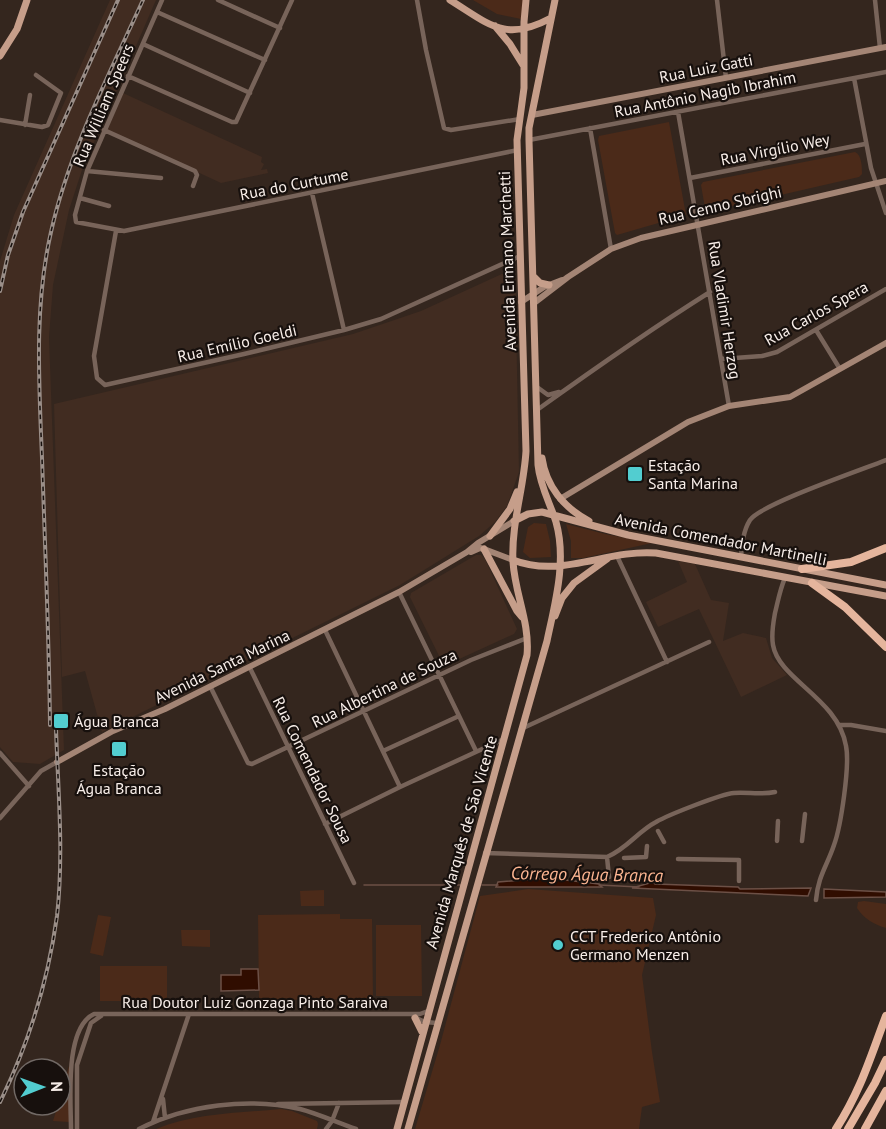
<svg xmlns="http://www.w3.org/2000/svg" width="886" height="1129" font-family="'PT Sans',sans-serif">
	<rect width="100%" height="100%" fill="#34261e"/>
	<path fill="#412c21" d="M110 0H156L82 170 69 210 53 285 49 337 64 750 40 764 13 762 0 747V261L14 215Z
		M123 93 262 157 261 162 264 164 261 170 267 169 268 173 221 183 107 130Z
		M515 268 519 472 507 506 495 522 479 536 400 585 102 732 85 671 62 677 54 404 353 334 421 311Z
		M476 555H481L485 559 517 629 514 634 444 666 410 597 411 593Z
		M678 561 695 564 711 600 729 603 723 641 743 633 766 638 772 658 787 675 741 697 699 609 658 627 646 602 687 582Z"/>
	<path fill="#4b2a19" d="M473 0H524L521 19 497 14Z
		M669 122 686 215 617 235 615 233 598 140 599 136Z
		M855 152C862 155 862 168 862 174L859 177 710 211 705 208 701 185 703 182Z
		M534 523 546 524 550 541 551 557 530 558 523 552 528 527Z
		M566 524 605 534 652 543 583 558H571V541Z
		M528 889 653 898 656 915 642 975 652 1052 660 1102 642 1107 639 1129H415L440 1045 480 896Z
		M324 890V906H301L300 891Z
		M864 901 886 904V928C875 925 863 918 857 908L858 902Z
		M340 914V919H372L373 999 259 1000 258 915Z
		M98 915 111 917 103 956 90 953Z
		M376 925H421L422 996H376Z
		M181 930H210V947L182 946Z
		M100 966H167V1001H100Z
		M69 1066V1122L53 1121 58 1105H60V1097Z
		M281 1109 292 1111 317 1121 318 1124 317 1129H156C196 1113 239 1113 281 1109Z"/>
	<path fill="#300d00" stroke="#6c5046" stroke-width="1.5" d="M549 878 599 884 602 887H496L498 882Z
		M651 880 655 884 738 887 740 889 811 888 808 896 632 888 650 883Z
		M824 889 886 892V897L824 898Z
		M241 969H258L259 990 221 991V975H241Z"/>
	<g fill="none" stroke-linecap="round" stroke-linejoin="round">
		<path stroke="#6c5046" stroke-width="1.5" d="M364 885H462
			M482 885H498
			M599 885 639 887"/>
		<path stroke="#78645a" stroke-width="4.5" d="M162 0 87 171 75 215 76 222 124 231 518 150
			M218 0 280 28
			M417 0 426 50 444 128 451 130 520 119
			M717 0 726 78
			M875 0 880 48
			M157 12 265 60
			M143 44 250 93
			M128 76 232 122H236L292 0
			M854 78 871 168 886 213
			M678 112 729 406
			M0 120 42 127 48 125 61 93 36 75
			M25 125 30 95
			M590 128 611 249
			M104 130 195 171 197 175 193 186
			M529 140 886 72
			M87 171 161 178
			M690 178 865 144
			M312 193 344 330
			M80 198 109 206
			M116 231 94 356 97 378 105 385 244 354 344 330 381 319 520 256
			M816 330 840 369
			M721 359 762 356 777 352 886 289
			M537 387 548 395 559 392
			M537 410C594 369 651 329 710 292
			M617 556 667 662
			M741 557C742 545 743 531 750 520 761 504 861 470 886 460
			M785 578C780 589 778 601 775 613 773 624 771 634 773 645 779 680 838 698 846 746 850 765 841 826 834 845 827 866 818 876 816 900
			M399 592 476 751
			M325 630 400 787
			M250 668 354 883
			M210 686 248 763 252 764 471 660 527 638
			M840 725H851L886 731
			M521 729 709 642
			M383 751 459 716
			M0 753 29 786
			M0 818 41 771 57 762
			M325 824 400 787 504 739
			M658 831 664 842
			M777 841 778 821
			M802 841 805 814
			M485 853 607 857C628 848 637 832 656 822 668 815 721 794 734 793 748 792 761 795 775 792
			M607 857 609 877
			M624 858 646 857 647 846
			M678 859 739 860V881
			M414 1017 425 1022 437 1023
			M163 1099 165 1118
			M278 1104 404 1102
			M153 1122 189 1014
			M71 1129C71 1102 64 1028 94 1014H420L428 1011
			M77 1129V1065L91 1023 101 1016
			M139 1129C186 1105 249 1097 300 1109 319 1114 338 1123 356 1129
			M326 1129 332 1121 339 1103"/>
		<path stroke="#a48575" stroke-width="6" d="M532 115 886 47
			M521 302 544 287 562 280
			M534 303 568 277 611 249 641 238 886 181
			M560 499 688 422 729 406 790 397 886 343
			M471 552 480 548 484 549 513 560
			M57 762 113 731 165 709 399 592 467 552 478 543 514 521"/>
		<path stroke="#c69e8a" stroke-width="7" d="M450 0C489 24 505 43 551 18
			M495 26 510 44 523 65
			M0 56 17 29 27 0
			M534 277 540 283 549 285
			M542 458C546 486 564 508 589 521
			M514 521 528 514 542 512 628 535 886 585
			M490 536 510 509 517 492
			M484 549 517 611 522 617
			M513 560C561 579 607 549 656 553L886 596
			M555 616 562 598 574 583 607 559
			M415 1018 422 1032
			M397 1129 527 655C530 623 515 594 513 562 511 524 524 488 526 451L517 140 524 88V22L526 0
			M408 1129 547 641C555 603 567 561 556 522 550 503 540 486 538 465L529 140V128L555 0"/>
		<path stroke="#e5b59d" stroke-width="8" d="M802 569 851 562 886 548
			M812 583 845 607 886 647
			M836 1129C861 1090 870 1058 886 1016
			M848 1129 875 1083 886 1060
			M865 1129 886 1091"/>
		<g stroke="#9a8e88" stroke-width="4">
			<path id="rail" d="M0 291 8 255 23 212 118 0
				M50 725C49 636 45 547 42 458 39 382 34 306 51 232 69 151 109 75 143 0
				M0 1102C29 1043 48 981 57 916 64 854 58 791 56 729"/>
		</g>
		<use href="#rail" stroke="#17100d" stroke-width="1.5" stroke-dasharray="4.5" stroke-linecap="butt"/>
	</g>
	<g fill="#52cdd0" stroke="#17100d" stroke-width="2">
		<rect x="627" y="466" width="16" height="16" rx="3"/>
		<rect x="53" y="713" width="16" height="16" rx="3"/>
		<rect x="111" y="741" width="16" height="16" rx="3"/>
		<circle cx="558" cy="945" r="6"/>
	</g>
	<g text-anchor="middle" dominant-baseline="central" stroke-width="4.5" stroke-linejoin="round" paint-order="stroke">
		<g font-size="16" fill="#f8eee9" stroke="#17100d">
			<text transform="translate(706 68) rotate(-11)">Rua Luiz Gatti</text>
			<text transform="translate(705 94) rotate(-11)">Rua Antônio Nagib Ibrahim</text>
			<text transform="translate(103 105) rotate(-67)">Rua William Speers</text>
			<text transform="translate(775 149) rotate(-11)">Rua Virgílio Wey</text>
			<text transform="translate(294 184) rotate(-11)">Rua do Curtume</text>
			<text transform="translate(720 205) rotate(-13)">Rua Cenno Sbrighi</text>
			<text transform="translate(507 261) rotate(-92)">Avenida Ermano Marchetti</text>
			<text transform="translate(725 310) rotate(81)">Rua Vladimir Herzog</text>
			<text transform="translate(816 313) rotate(-29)">Rua Carlos Spera</text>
			<text transform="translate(237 343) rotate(-13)">Rua Emílio Goeldi</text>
			<text transform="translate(721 539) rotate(11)">Avenida Comendador Martinelli</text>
			<text transform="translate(222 666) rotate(-26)">Avenida Santa Marina</text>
			<text transform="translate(384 688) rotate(-26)">Rua Albertina de Souza</text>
			<text transform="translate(313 770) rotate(64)">Rua Comendador Sousa</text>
			<text transform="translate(461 842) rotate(-74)">Avenida Marquês de São Vicente</text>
			<text x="255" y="1002">Rua Doutor Luiz Gonzaga Pinto Saraiva</text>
		</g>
		<g font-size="16" fill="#f8eee9" stroke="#17100d" text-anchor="start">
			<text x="648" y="465">Estação<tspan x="648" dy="18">Santa Marina</tspan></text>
			<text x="74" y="721">Água Branca</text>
			<text x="119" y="770" text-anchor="middle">Estação<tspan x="119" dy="18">Água Branca</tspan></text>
			<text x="570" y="936">CCT Frederico Antônio<tspan x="570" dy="18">Germano Menzen</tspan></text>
		</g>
		<g font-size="18" font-style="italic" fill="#fcb591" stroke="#17100d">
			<text transform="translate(587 874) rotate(1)">Córrego Água Branca</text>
		</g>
	</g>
	<g transform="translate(42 1087) rotate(89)"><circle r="28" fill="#17100d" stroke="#716965" stroke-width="1.5"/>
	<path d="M0-4.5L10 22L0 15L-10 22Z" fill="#52cdd0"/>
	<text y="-9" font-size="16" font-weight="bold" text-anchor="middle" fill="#f8eee9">N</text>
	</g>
</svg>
